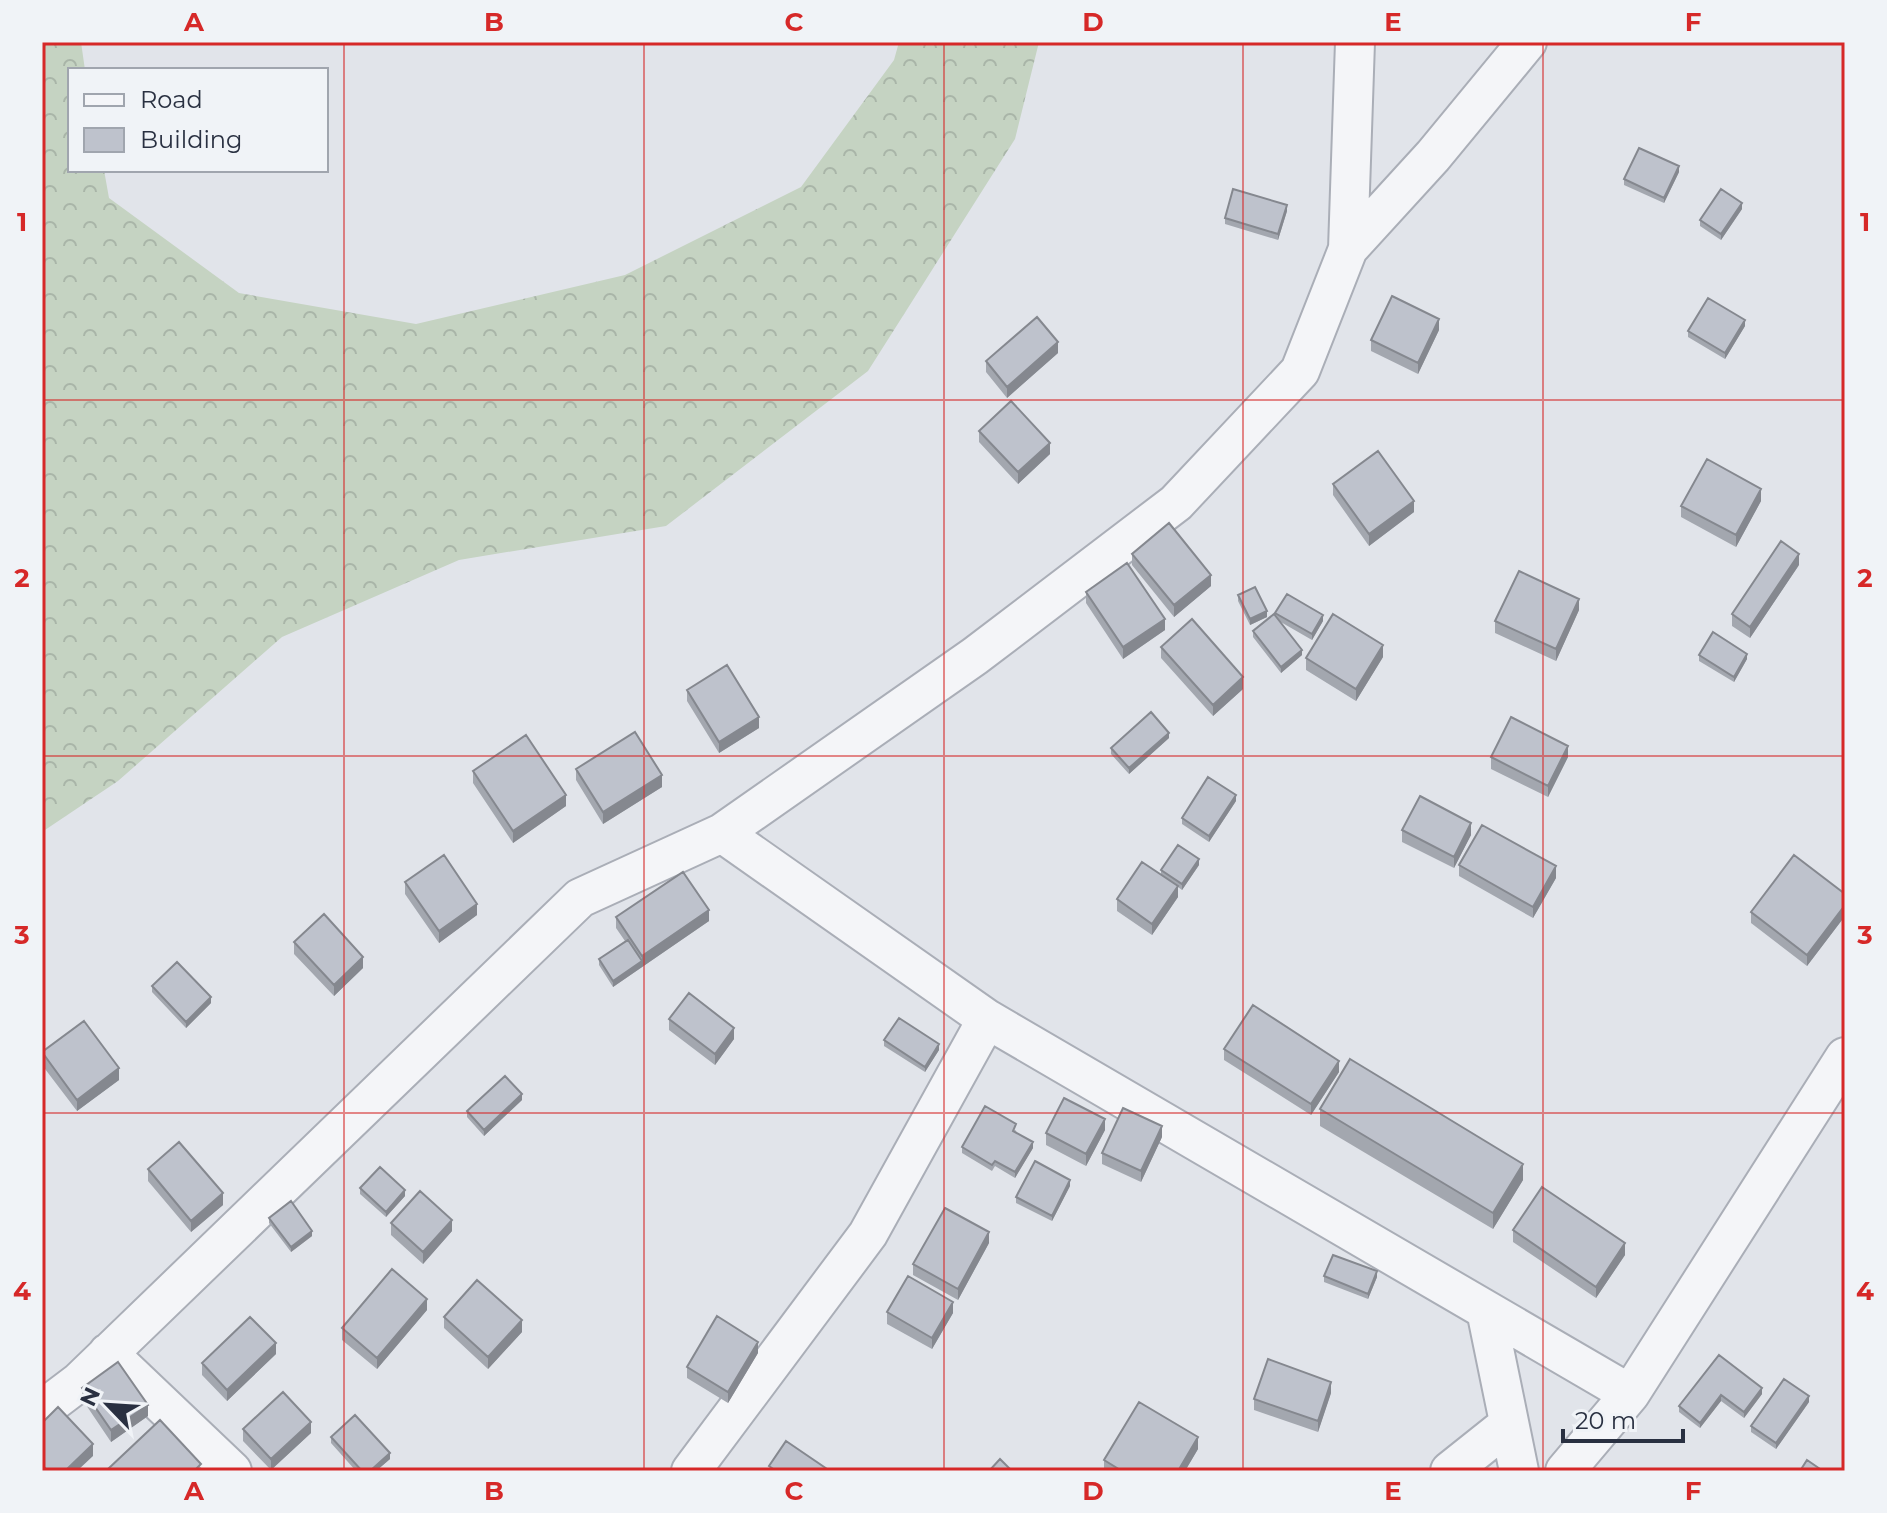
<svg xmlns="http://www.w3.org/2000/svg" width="1887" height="1513" font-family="Montserrat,sans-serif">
	<defs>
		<pattern id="forest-crowns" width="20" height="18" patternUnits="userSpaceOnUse" patternTransform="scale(2)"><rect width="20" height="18" fill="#c5d3c2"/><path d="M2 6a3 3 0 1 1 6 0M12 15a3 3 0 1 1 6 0" fill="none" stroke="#a9b5a8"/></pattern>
	</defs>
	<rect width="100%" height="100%" fill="#e1e4ea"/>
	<path fill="url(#forest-crowns)" d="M42 42H81L85 70H70V170H104L109 198 239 293 416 324 625 275 801 187 894 60 899 42H1039L1015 139 868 371 666 526 459 560 282 637 118 781 42 832Z"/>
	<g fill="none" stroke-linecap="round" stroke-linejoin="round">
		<g stroke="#aaaeb7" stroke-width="42">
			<path id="minor" d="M1348 249 1433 156 1527 42
				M987 1019 1630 1394 1845 1057
				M1486 1310 1519 1471
				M108 1353 232 1471
				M42 1410 79 1382 580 898 722 833 975 656 1176 503 1300 371 1348 249 1355 42
				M691 1471 868 1234 987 1019 722 833
				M1450 1471 1509 1424
				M1565 1471 1630 1394"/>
		</g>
		<use href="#minor" stroke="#f4f5f8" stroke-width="38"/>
	</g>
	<path fill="#a3a7af" d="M1679 172 1664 203 1624 185V179Z
		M1742 209 1721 240 1700 226V220Z
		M1287 211 1278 240 1225 224V218Z
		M1745 326 1725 359 1688 337V331Z
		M1439 330 1418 374 1371 351V340Z
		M1058 353 1007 398 986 372V361Z
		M979 431 1050 454 1018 484 979 442Z
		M1333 484 1414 512 1369 546 1333 495Z
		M1761 501 1736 547 1681 517V506Z
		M1132 554 1211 586 1174 617 1132 565Z
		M1799 565 1750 638 1732 626V614Z
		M1086 592 1165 630 1123 659 1086 603Z
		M1238 595 1267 617 1250 625 1238 601Z
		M1579 610 1556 661 1495 633V621Z
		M1275 613 1323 621 1312 640 1279 621 1302 655 1281 673 1253 637V631L1275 616Z
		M1161 647 1243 689 1213 716 1161 658Z
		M1699 655 1747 659 1734 682 1699 661Z
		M1383 657 1356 701 1306 670V658Z
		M687 690 759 728 719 753 687 701Z
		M1169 738 1129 774 1111 754V748Z
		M1491 757H1568L1548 797 1491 769Z
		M576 769 662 787 603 824 576 780Z
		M473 771 566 806 513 843 473 783Z
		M1236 801 1209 842 1182 824V818Z
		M1402 830 1471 835 1454 868 1402 842Z
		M1199 865 1182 890 1178 887V897L1152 935 1117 911V899L1161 875V870Z
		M1459 865 1556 878 1533 918 1459 876Z
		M405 882 477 915 439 943 405 894Z
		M1845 894V916L1807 966 1751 923V912Z
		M616 917 709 921 613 987 599 965V959L625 941 616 928Z
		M294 942 363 968 334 996 294 954Z
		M152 986 211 1003 186 1028 152 992Z
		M669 1019 734 1039 715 1065 669 1030Z
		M884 1040 939 1050 925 1072 884 1046Z
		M1224 1049 1339 1072 1311 1115 1224 1060Z
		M42 1052 119 1080 77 1111 42 1065Z
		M522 1100 484 1136 467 1117V1111Z
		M1320 1109 1523 1180 1493 1229 1320 1126Z
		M1016 1130 1015 1132 1033 1148 1015 1178 995 1166 992 1171 962 1153V1147Z
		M1105 1130 1086 1166 1046 1145V1133Z
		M1162 1137 1141 1182 1102 1164V1153Z
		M148 1169 223 1205 191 1232 148 1181Z
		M1070 1186 1052 1221 1016 1203V1197Z
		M360 1188 405 1196 386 1217 360 1194Z
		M269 1218 312 1236 291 1252 269 1223Z
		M391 1223 452 1231 423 1264 391 1235Z
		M1513 1230 1625 1255 1596 1298 1513 1242Z
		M989 1243 958 1300 913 1275V1264Z
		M1324 1276 1377 1277 1368 1299 1324 1282Z
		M427 1310 377 1369 342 1340V1328Z
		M887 1312 953 1313 932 1349 887 1324Z
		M444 1317 522 1332 488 1369 444 1328Z
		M758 1353 728 1403 687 1378V1367Z
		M276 1354 227 1401 202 1375V1363Z
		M1719 1355 1762 1394 1744 1418 1721 1401 1700 1428 1679 1412V1406Z
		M82 1388 148 1416 111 1442 82 1399Z
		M1331 1393 1318 1432 1254 1410V1399Z
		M1809 1402 1776 1449 1751 1432V1426Z
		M243 1429 311 1433 271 1470 243 1441Z
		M331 1437 390 1459 376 1471H356L331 1443Z
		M1198 1449 1185 1471H1104V1460Z"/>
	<path fill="#85888f" d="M1679 166V172L1664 203V198Z
		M1742 203V209L1721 240V234Z
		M1287 205V211L1278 240V234Z
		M1439 319V330L1418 374V363Z
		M1745 320V326L1725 359V353Z
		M1058 342V353L1007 398V387Z
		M1050 443V454L1018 484V472Z
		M1761 489V501L1736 547V535Z
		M1414 501V512L1369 546V534Z
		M1799 554V565L1750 638V627Z
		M1211 575V586L1174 617V605Z
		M1579 599V610L1556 661V649Z
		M1267 611V617L1250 625V619Z
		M1323 615V621L1312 640V634Z
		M1165 619V630L1123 659V647Z
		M1383 645V657L1356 701V689Z
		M1302 650V655L1281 673V667Z
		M1747 654V659L1734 682V677Z
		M1243 677V689L1213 716V705Z
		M759 717V728L719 753V742Z
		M1169 733V738L1129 774V768Z
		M1568 746V757L1548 797V786Z
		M662 775V787L603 824V812Z
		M566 795V806L513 843V831Z
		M1236 795V801L1209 842V836Z
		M1471 823V835L1454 868V857Z
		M1199 859V865L1182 890V884Z
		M1556 866V878L1533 918V907Z
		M1178 886V897L1152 935V924Z
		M477 904V915L439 943V931Z
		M1845 905V916L1807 966V955Z
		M709 910V921L613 987V981L642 961V956Z
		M363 957V968L334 996V985Z
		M211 997V1003L186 1028V1022Z
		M734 1028V1039L715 1065V1054Z
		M939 1044V1050L925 1072V1067Z
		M1339 1061V1072L1311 1115V1104Z
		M119 1068V1080L77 1111V1100Z
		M522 1094V1100L484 1136V1130Z
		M1105 1119V1130L1086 1166V1154Z
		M1162 1126V1137L1141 1182V1171Z
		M1033 1142V1148L1015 1178V1172Z
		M1523 1164V1180L1493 1229V1213Z
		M1070 1180V1186L1052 1221V1216Z
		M405 1190V1196L386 1217V1212Z
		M223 1193V1205L191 1232V1221Z
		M452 1220V1231L423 1264V1252Z
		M312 1231V1236L291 1252V1247Z
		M989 1232V1243L958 1300V1289Z
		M1625 1243V1255L1596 1298V1287Z
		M1377 1271V1277L1368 1299V1294Z
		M427 1299V1310L377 1369V1358Z
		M953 1302V1313L932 1349V1338Z
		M522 1320V1332L488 1369V1357Z
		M758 1342V1353L728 1403V1392Z
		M276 1343V1354L227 1401V1390Z
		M1331 1382V1393L1318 1432V1421Z
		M1762 1388V1394L1744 1418V1412Z
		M1721 1395V1401L1700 1428V1423Z
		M1809 1396V1402L1776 1449V1443Z
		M148 1405V1416L111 1442V1430Z
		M311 1422V1433L271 1470V1459Z
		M1198 1437V1449L1185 1471H1178Z
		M93 1444V1456L77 1471H65Z
		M390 1453V1459L376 1471H370Z"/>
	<path fill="#bec2cc" stroke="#85888f" stroke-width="2" d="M1639 148 1679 166 1664 198 1624 179Z
		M1233 189 1287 205 1278 234 1225 218Z
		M1721 189 1742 203 1721 234 1700 220Z
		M1392 296 1439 319 1418 363 1371 340Z
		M1708 298 1745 320 1725 353 1688 331Z
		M1037 317 1058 342 1007 387 986 361Z
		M1011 401 1050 443 1018 472 979 431Z
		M1378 451 1414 501 1369 534 1333 484Z
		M1707 459 1761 489 1736 535 1681 506Z
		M1169 523 1211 575 1174 605 1132 554Z
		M1781 541 1799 554 1750 627 1732 614Z
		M1127 563 1165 619 1123 647 1086 592Z
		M1519 571 1579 599 1556 649 1495 621Z
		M1255 587 1267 611 1250 619 1238 595Z
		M1287 594 1323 615 1312 634 1275 613Z
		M1274 614 1302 650 1281 667 1253 631Z
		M1333 614 1383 645 1356 689 1306 658Z
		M1192 619 1243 677 1213 705 1161 647Z
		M1713 632 1747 654 1734 677 1699 655Z
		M727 665 759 717 719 742 687 690Z
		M1151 712 1169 733 1129 768 1111 748Z
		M1511 717 1568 746 1548 786 1491 757Z
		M635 732 662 775 603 812 576 769Z
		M526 735 566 795 513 831 473 771Z
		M1208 777 1236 795 1209 836 1182 818Z
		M1420 796 1471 823 1454 857 1402 830Z
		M1482 825 1556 866 1533 907 1459 865Z
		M1178 845 1199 859 1182 884 1161 870Z
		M444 855 477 904 439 931 405 882Z
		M1794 855 1845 894V905L1807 955 1751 912Z
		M1142 862 1178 886 1152 924 1117 899Z
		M683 872 709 910 642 956 616 917Z
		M324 914 363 957 334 985 294 942Z
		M628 940 642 961 613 981 599 959Z
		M177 962 211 997 186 1022 152 986Z
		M689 993 734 1028 715 1054 669 1019Z
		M1253 1005 1339 1061 1311 1104 1224 1049Z
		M899 1018 939 1044 925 1067 884 1040Z
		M84 1021 119 1068 77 1100 42 1052Z
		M1350 1059 1523 1164 1493 1213 1320 1109Z
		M505 1076 522 1094 484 1130 467 1111Z
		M1064 1098 1105 1119 1086 1154 1046 1133Z
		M985 1106 1016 1124 1013 1131 1033 1142 1015 1172 995 1161 992 1165 962 1147Z
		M1123 1108 1162 1126 1141 1171 1102 1153Z
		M179 1142 223 1193 191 1221 148 1169Z
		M1035 1161 1070 1180 1052 1216 1016 1197Z
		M380 1167 405 1190 386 1212 360 1188Z
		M1542 1187 1625 1243 1596 1287 1513 1230Z
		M420 1191 452 1220 423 1252 391 1223Z
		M291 1201 312 1231 291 1247 269 1218Z
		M945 1208 989 1232 958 1289 913 1264Z
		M1333 1255 1377 1271 1368 1294 1324 1276Z
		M392 1269 427 1299 377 1358 342 1328Z
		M908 1276 953 1302 932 1338 887 1312Z
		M477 1280 522 1320 488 1357 444 1317Z
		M717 1316 758 1342 728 1392 687 1367Z
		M250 1317 276 1343 227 1390 202 1363Z
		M1719 1355 1762 1388 1744 1412 1721 1395 1700 1423 1679 1406Z
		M1268 1359 1331 1382 1318 1421 1254 1399Z
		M118 1362 148 1405 111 1430 82 1388Z
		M1784 1379 1809 1396 1776 1443 1751 1426Z
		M283 1392 311 1422 271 1459 243 1429Z
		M1139 1402 1198 1437 1178 1471H1122L1104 1460Z
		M58 1407 93 1444 65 1471H48L42 1465V1423Z
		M355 1415 390 1453 370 1471H362L331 1437Z
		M160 1420 201 1464 194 1471H109L108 1469Z
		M786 1441 830 1471H776L769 1466Z
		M1000 1459 1012 1471H989Z
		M1807 1460 1823 1471H1800Z"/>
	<path fill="none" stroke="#d62828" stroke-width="2" stroke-opacity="0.55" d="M344 42V1471M644 42V1471M944 42V1471M1243 42V1471M1543 42V1471M42 400H1845M42 756H1845M42 1113H1845"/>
	<rect width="1887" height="1513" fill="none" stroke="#f0f3f7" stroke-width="88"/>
	<rect x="68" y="68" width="260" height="104" fill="#f0f3f7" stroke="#a0a5ae" stroke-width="2"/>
	<rect x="84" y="94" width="40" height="12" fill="#f4f5f8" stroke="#a0a5ae" stroke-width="2"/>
	<text x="140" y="108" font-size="24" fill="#293041">Road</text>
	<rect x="84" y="128" width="40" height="24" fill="#bec2cc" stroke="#a0a5ae" stroke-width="2"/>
	<text x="140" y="148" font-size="24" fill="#293041">Building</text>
	<g transform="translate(108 1405) rotate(295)" stroke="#f0f3f7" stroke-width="6" paint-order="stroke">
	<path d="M0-6L14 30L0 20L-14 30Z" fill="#293041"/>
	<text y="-12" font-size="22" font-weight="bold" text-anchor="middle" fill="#293041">N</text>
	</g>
	<path d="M1563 1429v12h120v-12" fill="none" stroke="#293041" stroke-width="4"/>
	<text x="1575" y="1429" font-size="24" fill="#293041" stroke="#f0f3f7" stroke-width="6" paint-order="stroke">20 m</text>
	<rect x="44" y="44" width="1799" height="1425" fill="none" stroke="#d62828" stroke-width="3"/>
	<g font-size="26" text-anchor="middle" font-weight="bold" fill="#d62828">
		<text x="194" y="31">A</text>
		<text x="494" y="31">B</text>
		<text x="794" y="31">C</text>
		<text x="1093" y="31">D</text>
		<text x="1393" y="31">E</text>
		<text x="1693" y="31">F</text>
		<text x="22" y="231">1</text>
		<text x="1865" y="231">1</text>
		<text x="22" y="587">2</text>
		<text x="1865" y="587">2</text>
		<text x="22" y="944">3</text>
		<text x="1865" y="944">3</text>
		<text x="22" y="1300">4</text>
		<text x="1865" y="1300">4</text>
		<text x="194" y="1500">A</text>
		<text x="494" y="1500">B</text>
		<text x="794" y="1500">C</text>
		<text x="1093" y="1500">D</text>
		<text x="1393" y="1500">E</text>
		<text x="1693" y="1500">F</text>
	</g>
</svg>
